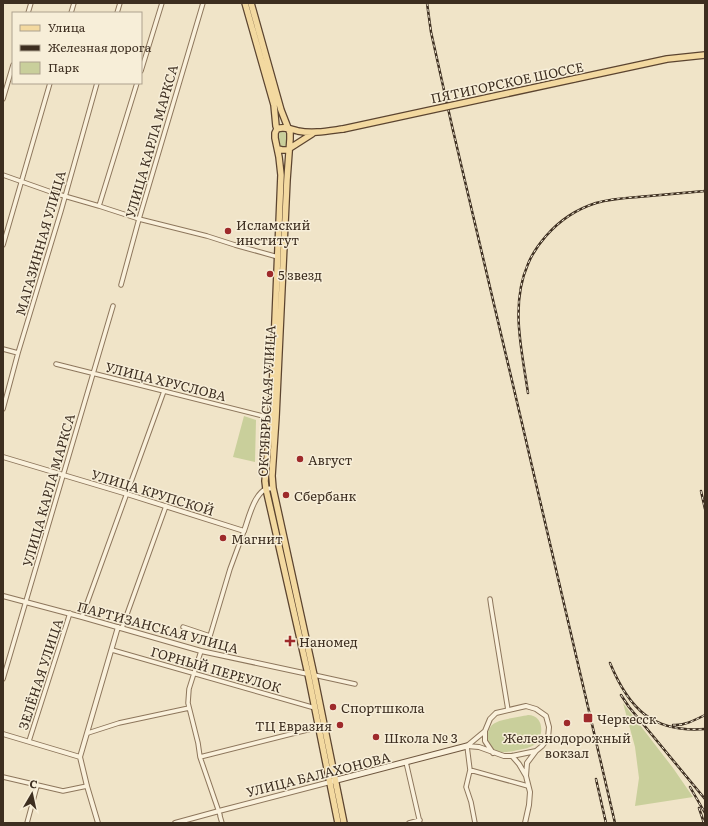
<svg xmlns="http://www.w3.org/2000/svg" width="708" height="826" font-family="Literata,serif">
	<rect width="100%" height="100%" fill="#f0e4c8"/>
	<path fill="#c9cf9b" d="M280 132H284L286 134 288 144 285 148H282C279 144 278 137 280 132Z
		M244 416 256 420 255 462 233 457Z
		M623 703 673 768 693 797 635 806 639 778 635 747Z
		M528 715C544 715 545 736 534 745 528 749 521 749 514 751 508 752 501 753 496 751 485 746 485 728 495 723 501 719 520 717 528 715Z"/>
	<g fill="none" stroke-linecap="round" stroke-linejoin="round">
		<g stroke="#8d765c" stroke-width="5.5">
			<path id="minor" d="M28 13 31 3
				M71 13 74 3
				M117 13 120 3
				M141 71 162 3
				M3 99 13 65
				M3 175 54 193 99 206 139 219 207 236 235 245 278 257
				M99 206 137 83
				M3 245 50 83
				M121 285 139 219 203 3
				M3 349 18 353
				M56 364 271 418
				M3 409 18 353 61 211 97 83
				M490 599 491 606 508 710
				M82 617 164 391
				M183 627 210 636 230 569 244 531
				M122 628 166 506
				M112 650 315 708
				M201 651 189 689 188 703 198 743 200 757 220 815
				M314 675 355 684
				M3 679 113 306
				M88 733 119 723 189 708
				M29 741 70 613
				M467 746 470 770 466 787 471 802 475 823
				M200 757 319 727
				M406 762 420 823
				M470 770 528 786
				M3 777 63 791 87 786
				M220 816 222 823
				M27 823 37 786
				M409 823 420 820"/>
		</g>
		<g stroke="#8d765c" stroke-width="6">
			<path id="tertiary" d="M3 457 127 494 244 531C248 520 254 494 266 489 268 488 271 489 273 488
				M3 596 82 617 201 651 308 674
				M526 706 536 709 546 716 549 727 548 738 542 746 536 751 512 756H504L479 747 467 746 485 731 490 719 496 713Z
				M485 731V741L493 753
				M3 734 80 757
				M512 756 519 764 526 776
				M98 823 87 786 80 757 118 627
				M175 823 219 811 330 782
				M525 823 529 805 530 792 526 776 527 763 536 751"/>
		</g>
		<g stroke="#6f573f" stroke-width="7">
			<path id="secondary" d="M333 781 467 746"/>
		</g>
		<g stroke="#5b4430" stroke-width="8">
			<path id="primary" d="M245 3 274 105 276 126 277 129 275 133V138L279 157 281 175 271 418 265 481 266 489 308 674 338 823
				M251 3 281 110 290 133V139L287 180 276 417 272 476 273 488 314 675 344 823
				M574 79 667 59 705 55
				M277 129C284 126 291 129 298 131 313 134 328 131 343 129
				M278 149 282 150H287L312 134"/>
		</g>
		<use href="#minor" stroke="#faf1dc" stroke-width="3.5"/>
		<use href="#tertiary" stroke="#faf1dc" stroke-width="4"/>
		<use href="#secondary" stroke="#faf1dc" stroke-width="5"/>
		<use href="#primary" stroke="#f3d9a0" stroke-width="5.5"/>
		<g stroke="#3d2e20" stroke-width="2.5">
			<path id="rail" d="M427 3 431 32 452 126 521 419 615 823
				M528 393C522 351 510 305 528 264 532 254 539 244 546 236 559 221 577 209 596 203 610 199 624 198 638 197 661 195 683 193 705 191
				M701 491 705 509
				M610 663C629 709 653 733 705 729
				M621 695 629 707 705 799
				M673 725C684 726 695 720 705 715
				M596 779 606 823
				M690 787 705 813
				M699 808 704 823"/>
		</g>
		<use href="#rail" stroke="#f7eed8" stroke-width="1" stroke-dasharray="3" stroke-linecap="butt"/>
		<g stroke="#5b4430" stroke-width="8" stroke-linecap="butt">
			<path id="primary-bridge" d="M343 129 574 79"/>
		</g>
		<use href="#primary-bridge" stroke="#f3d9a0" stroke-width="5.5"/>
	</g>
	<g fill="#9e2a2b" stroke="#f7eed8" stroke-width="1.5">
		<circle cx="228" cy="231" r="4"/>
		<circle cx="270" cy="274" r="4"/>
		<circle cx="300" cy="459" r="4"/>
		<circle cx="286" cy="495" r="4"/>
		<circle cx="223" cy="538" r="4"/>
		<path d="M288 635h4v4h4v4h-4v4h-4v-4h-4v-4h4z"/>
		<circle cx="333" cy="707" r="4"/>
		<rect x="583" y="713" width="10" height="10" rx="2"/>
		<circle cx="567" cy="723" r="4"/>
		<circle cx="340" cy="725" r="4"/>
		<circle cx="376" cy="737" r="4"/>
	</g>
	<g text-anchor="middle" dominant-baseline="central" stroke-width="3" stroke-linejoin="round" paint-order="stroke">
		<g font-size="13" fill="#3d2e20" stroke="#f7eed8">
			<text transform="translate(507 82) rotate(-12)">ПЯТИГОРСКОЕ ШОССЕ</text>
			<text transform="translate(151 141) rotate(-74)">УЛИЦА КАРЛА МАРКСА</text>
			<text transform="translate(40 243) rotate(-74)">МАГАЗИННАЯ УЛИЦА</text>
			<text transform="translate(166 381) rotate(14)">УЛИЦА ХРУСЛОВА</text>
			<text transform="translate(266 401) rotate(-87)">ОКТЯБРЬСКАЯ УЛИЦА</text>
			<text transform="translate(48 490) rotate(-74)">УЛИЦА КАРЛА МАРКСА</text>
			<text transform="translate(153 492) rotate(17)">УЛИЦА КРУПСКОЙ</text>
			<text transform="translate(158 627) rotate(15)">ПАРТИЗАНСКАЯ УЛИЦА</text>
			<text transform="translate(216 669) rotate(16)">ГОРНЫЙ ПЕРЕУЛОК</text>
			<text transform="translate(40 674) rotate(-72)">ЗЕЛЁНАЯ УЛИЦА</text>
			<text transform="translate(318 774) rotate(-14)">УЛИЦА БАЛАХОНОВА</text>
		</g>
		<g font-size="13" fill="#3d2e20" stroke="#f7eed8" text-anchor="start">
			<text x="236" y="224">Исламский<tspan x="236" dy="15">институт</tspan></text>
			<text x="278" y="274">5 звезд</text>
			<text x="308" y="459">Август</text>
			<text x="294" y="495">Сбербанк</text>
			<text x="231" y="538">Магнит</text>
			<text x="299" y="641">Наномед</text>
			<text x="341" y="707">Спортшкола</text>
			<text x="597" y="718">Черкесск</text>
			<text x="332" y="725" text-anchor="end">ТЦ Евразия</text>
			<text x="384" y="737">Школа № 3</text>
			<text x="567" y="737" text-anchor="middle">Железнодорожный<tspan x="567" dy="15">вокзал</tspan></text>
		</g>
	</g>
	<rect width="708" height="826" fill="none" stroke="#3d2e20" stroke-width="8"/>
	<rect x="12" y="12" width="130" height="72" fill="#f7eed8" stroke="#ada18e"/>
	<rect x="20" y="25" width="20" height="6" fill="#f3d9a0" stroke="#ada18e"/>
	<text x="48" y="32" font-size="12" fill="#3d2e20">Улица</text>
	<rect x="20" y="45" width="20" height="6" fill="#3d2e20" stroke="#ada18e"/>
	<text x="48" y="52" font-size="12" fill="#3d2e20">Железная дорога</text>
	<rect x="20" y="62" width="20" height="12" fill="#c9cf9b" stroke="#ada18e"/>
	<text x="48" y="72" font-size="12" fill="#3d2e20">Парк</text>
	<g transform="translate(32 794) rotate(9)" stroke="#f7eed8" stroke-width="3" paint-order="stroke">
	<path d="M0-3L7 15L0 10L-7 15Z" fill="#3d2e20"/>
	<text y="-6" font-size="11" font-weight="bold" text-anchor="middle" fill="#3d2e20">С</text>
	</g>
</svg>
